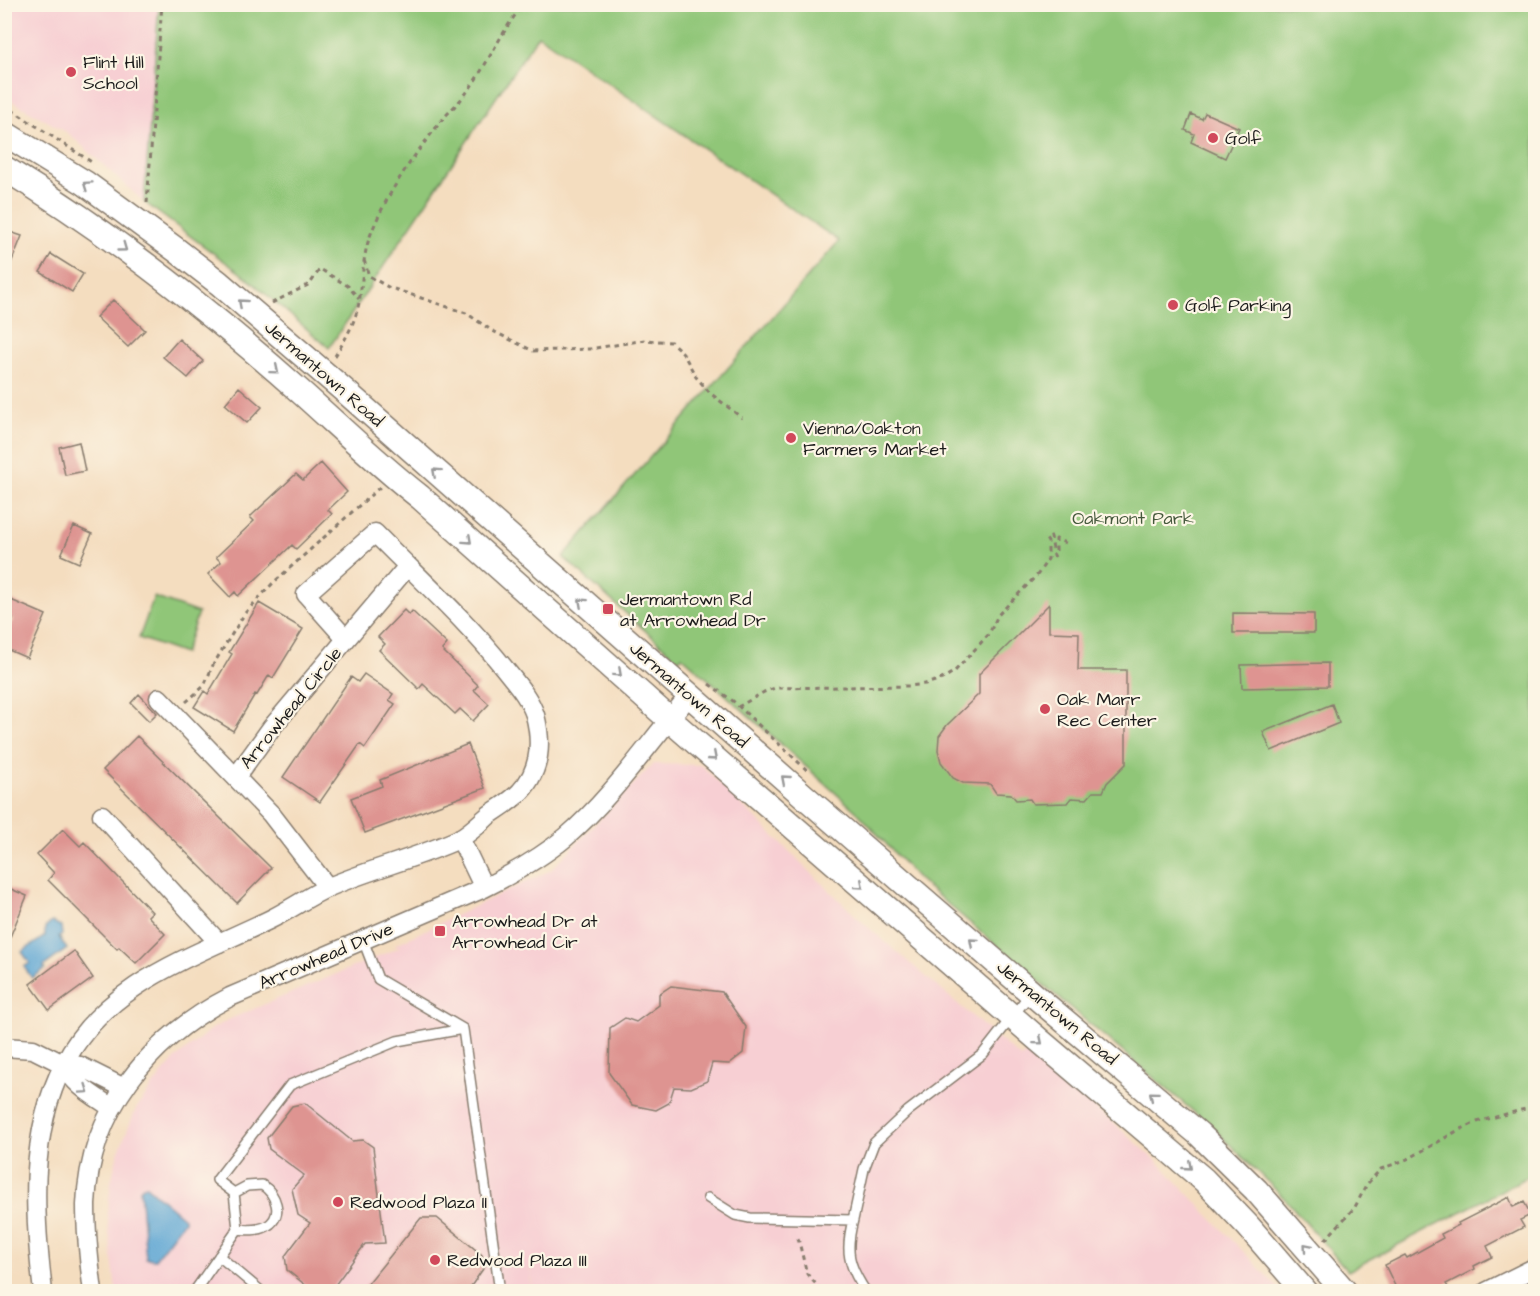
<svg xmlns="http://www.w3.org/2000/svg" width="1540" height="1296" font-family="'Architects Daughter',sans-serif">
	<rect width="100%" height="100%" fill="#fcf5e5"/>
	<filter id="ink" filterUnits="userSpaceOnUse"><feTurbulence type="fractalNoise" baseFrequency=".0167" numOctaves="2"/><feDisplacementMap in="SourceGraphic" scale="12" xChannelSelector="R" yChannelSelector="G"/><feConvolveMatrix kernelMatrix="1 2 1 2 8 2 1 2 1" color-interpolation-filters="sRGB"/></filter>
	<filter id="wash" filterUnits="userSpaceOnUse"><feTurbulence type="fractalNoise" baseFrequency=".008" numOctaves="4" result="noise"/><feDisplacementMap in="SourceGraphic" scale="24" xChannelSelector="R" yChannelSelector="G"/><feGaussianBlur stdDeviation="1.35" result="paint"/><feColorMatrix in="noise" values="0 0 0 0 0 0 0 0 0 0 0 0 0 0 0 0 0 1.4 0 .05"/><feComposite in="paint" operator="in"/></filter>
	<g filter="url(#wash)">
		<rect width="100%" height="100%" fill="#f4ddbf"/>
		<path fill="#f7cfd3" d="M5 4 159 5 144 202 68 133 5 97Z
			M653 764 701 765 862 922 1021 1058 1029 1051 1155 1159 1281 1291H533L528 1254 532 1291 116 1292 108 1223V1208L111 1182 118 1153 136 1109 161 1075 176 1058 210 1030 230 1019 400 947 410 950 394 945 551 870Z"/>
		<path fill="#90c678" stroke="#56714a" stroke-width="1.5" d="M159 5H1535V1173L1348 1271 1287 1201 1213 1128 918 879 859 814 682 656 678 660 563 557 839 241 538 35 329 348 247 278 144 202Z
			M154 597 198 613 184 654 139 638Z"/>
		<path fill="#5da6d4" stroke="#3c6178" stroke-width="1.5" d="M52 922 61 926 62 935 59 937 67 949 44 966 45 969 32 978 24 967 30 963 22 952 45 936V928Z
			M143 1186H146L184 1218V1221L155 1259 146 1258 140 1189Z"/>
		<g id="blocks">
			<path fill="#de9491" d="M1205 113 1239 128 1225 158 1191 142 1194 134 1185 130 1191 114 1202 119Z
				M4 230 22 236 5 278H4Z
				M51 254 83 274 72 292 40 272Z
				M113 300 145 330 128 347 96 317Z
				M179 339 203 361 188 378 163 357Z
				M239 387 262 407 247 423 225 404Z
				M79 442 85 471 65 475 59 447Z
				M321 463 347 492 328 510 332 514 296 549 292 545 238 596 235 592 230 597 208 574 221 562 216 557 254 521 250 517 296 474 303 480Z
				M74 526 92 534 79 563 61 555Z
				M11 600 46 615 27 658 4 648V638L13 619 4 615Z
				M259 603 303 629 273 678 269 675 257 695 255 694 233 731 194 707 204 691 208 694 232 654 229 652Z
				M1049 604V632L1079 633 1078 670H1126V764L1107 783 1103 792H1093L1087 799 1071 798 1067 803 1033 804 1030 799 1016 800 1011 794 996 793 990 784 963 783 953 778 941 762 938 750 939 736 947 725 979 694V674Z
				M404 610 409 615 412 611 447 644 442 650 478 685 474 690 489 704 473 721 460 709 455 714 423 684 419 689 379 650 385 644 378 637Z
				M1233 613 1314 614V633H1233Z
				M1328 663V686L1242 688 1241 665Z
				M364 674 393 694 389 700 395 704 365 748 360 744 320 802 283 777 351 677 358 682Z
				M139 694 157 713 149 721 131 703Z
				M1332 704 1339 723 1271 751 1263 732Z
				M137 736 271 868 237 903 103 770Z
				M468 744 485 788 365 833 351 798 382 786 380 780Z
				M63 829 80 846 84 842 152 912 148 916 165 934 136 963 119 947 117 949 48 880 54 873 37 855Z
				M4 886 27 896 5 949H4Z
				M74 951 93 978 49 1010 30 984Z
				M671 986 722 992 746 1027 743 1053 729 1064 712 1063 707 1081 691 1088 674 1087 669 1103 656 1110 632 1105 609 1073 610 1028 625 1018 636 1022 659 1005V994Z
				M305 1103 352 1141 363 1140 373 1147 385 1243 365 1244 330 1292H314L287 1270 285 1256 310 1223 298 1215 292 1189 304 1175 269 1149 267 1138 292 1106Z
				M1509 1197 1513 1207 1524 1202 1531 1215 1520 1220 1524 1227 1487 1246 1492 1257 1474 1266 1475 1269 1446 1284 1448 1287 1438 1292H1398L1385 1265 1405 1255 1407 1258 1443 1238 1441 1234 1459 1225 1458 1223Z
				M421 1218H437L482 1255 485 1266 467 1292H361Z"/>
		</g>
	</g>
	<g filter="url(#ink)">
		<use href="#blocks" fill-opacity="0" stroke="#887c6e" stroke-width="1.5"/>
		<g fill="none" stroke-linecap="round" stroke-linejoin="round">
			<g stroke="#887c6e" stroke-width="12">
				<path id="service" d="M363 940 378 979 463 1029
					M463 1029 500 1292
					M234 1193 247 1186 262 1185C275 1193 285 1215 267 1226 258 1231 247 1230 238 1229
					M708 1198 735 1215 750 1218 853 1220 864 1169 874 1143 908 1111 983 1054 1030 994
					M853 1220C845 1251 848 1265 866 1292
					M219 1256 262 1292
					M194 1292 238 1229 234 1193 217 1180 290 1085 397 1041 463 1029"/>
			</g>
			<g stroke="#887c6e" stroke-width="21">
				<path id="minor" d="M159 698 271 814 328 888
					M236 777 272 727 408 566
					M102 815 219 943
					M460 838 484 888
					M4 1047 33 1049 63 1064
					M112 1108C93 1095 75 1086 63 1064L80 1066 124 1088
					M43 1292C34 1216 28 1134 64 1064 105 983 195 956 271 919 291 909 309 896 329 887 371 869 417 858 459 839 470 833 480 823 489 815 499 808 511 801 520 792 541 770 542 742 535 715 529 697 516 683 505 669 466 620 419 578 375 533L306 594 346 639
					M93 1292C89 1262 86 1234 86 1205 89 1111 150 1038 230 997L484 888C514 873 541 858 566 837 613 797 649 742 689 696
					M1486 1292 1536 1267"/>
			</g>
			<g stroke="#887c6e" stroke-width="27">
				<path id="secondary" d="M4 133 85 183 175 249 219 283 346 392 804 796 1042 1002 1199 1134 1256 1190 1345 1292
					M4 168C111 233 210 311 303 394 342 429 379 465 420 497L669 719 1040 1041 1204 1180 1248 1226 1305 1292"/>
			</g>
			<path stroke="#887c6e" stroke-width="3" stroke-dasharray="4.5 4.5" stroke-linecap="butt" d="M4 105 93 163
				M147 203 162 4
				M364 260 369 276 388 287 466 313 491 330 533 351 590 349 645 340 671 342 683 353 696 377 710 393 742 418
				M272 303 310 284 320 269 348 286 359 299
				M335 356C345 340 356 321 359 302 363 281 362 260 369 239 385 195 413 156 443 119 450 110 460 102 467 92 488 64 501 31 524 4
				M709 684 733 701 810 773
				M186 702 204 686 213 665 245 613 273 583 380 487
				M738 707 764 692 775 688 909 686 925 684 942 679 955 671 989 634 998 615 1038 574 1048 559V542L1046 539 1051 537 1054 556 1056 555V539L1068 544
				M798 1238 807 1274 823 1292
				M1325 1240 1355 1207 1367 1184 1381 1169 1410 1158 1457 1131 1477 1122 1536 1106"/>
			<use href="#service" stroke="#fff" stroke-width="9"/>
			<use href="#minor" stroke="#fff" stroke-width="18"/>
			<use href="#secondary" stroke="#fff" stroke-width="24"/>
		</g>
		<defs><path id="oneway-chevron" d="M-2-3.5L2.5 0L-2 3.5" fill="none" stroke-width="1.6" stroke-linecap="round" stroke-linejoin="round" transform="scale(1.5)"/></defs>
		<g stroke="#999">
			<use href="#oneway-chevron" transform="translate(87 185) rotate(-145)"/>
			<use href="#oneway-chevron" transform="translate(123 248) rotate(36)"/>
			<use href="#oneway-chevron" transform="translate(242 303) rotate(-139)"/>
			<use href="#oneway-chevron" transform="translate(275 370) rotate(40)"/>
			<use href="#oneway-chevron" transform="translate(436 472) rotate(-138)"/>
			<use href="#oneway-chevron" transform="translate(468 540) rotate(42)"/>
			<use href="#oneway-chevron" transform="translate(582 602) rotate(-138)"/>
			<use href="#oneway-chevron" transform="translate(618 673) rotate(42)"/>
			<use href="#oneway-chevron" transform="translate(713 757) rotate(41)"/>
			<use href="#oneway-chevron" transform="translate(785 779) rotate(-139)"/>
			<use href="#oneway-chevron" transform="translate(860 885) rotate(41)"/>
			<use href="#oneway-chevron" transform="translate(973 942) rotate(-139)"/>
			<use href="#oneway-chevron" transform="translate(1039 1041) rotate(40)"/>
			<use href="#oneway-chevron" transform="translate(85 1090) rotate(35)"/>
			<use href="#oneway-chevron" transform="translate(1153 1095) rotate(-140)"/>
			<use href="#oneway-chevron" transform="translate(1188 1166) rotate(41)"/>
			<use href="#oneway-chevron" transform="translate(1307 1247) rotate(-131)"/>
		</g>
	</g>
	<g fill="#d1495b" stroke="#fcf5e5" stroke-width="2">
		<circle cx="71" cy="72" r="6"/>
		<circle cx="1213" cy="138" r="6"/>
		<circle cx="1173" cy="305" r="6"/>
		<circle cx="791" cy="438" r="6"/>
		<rect x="602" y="603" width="12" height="12" rx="3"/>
		<circle cx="1045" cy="709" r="6"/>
		<rect x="434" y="925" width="12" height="12" rx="3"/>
		<circle cx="338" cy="1202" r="6"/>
		<circle cx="435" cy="1260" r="6"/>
	</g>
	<g text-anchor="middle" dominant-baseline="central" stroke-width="4.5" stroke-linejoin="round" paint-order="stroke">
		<g font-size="18" fill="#1c1c1c" stroke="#fcf5e5" text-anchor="start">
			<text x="83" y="62">Flint Hill<tspan x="83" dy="21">School</tspan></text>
			<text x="1225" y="138">Golf</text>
			<text x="1185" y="305">Golf Parking</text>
			<text x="803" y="428">Vienna/Oakton<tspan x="803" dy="21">Farmers Market</tspan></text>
			<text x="620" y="599">Jermantown Rd<tspan x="620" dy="21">at Arrowhead Dr</tspan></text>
			<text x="1057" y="699">Oak Marr<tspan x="1057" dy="21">Rec Center</tspan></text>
			<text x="452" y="921">Arrowhead Dr at<tspan x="452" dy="21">Arrowhead Cir</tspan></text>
			<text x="350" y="1202">Redwood Plaza II</text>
			<text x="447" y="1260">Redwood Plaza III</text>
		</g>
		<g font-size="18" fill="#1c1c1c" stroke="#fcf5e5">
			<text transform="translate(324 374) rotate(41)">Jermantown Road</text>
			<text transform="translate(689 695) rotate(41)">Jermantown Road</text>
			<text transform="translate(291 708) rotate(-51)">Arrowhead Circle</text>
			<text transform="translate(326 956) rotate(-23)">Arrowhead Drive</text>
			<text transform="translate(1057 1013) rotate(40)">Jermantown Road</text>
		</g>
		<g font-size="18" fill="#45583c" stroke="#fcf5e5">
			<text x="1133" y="518">Oakmont Park</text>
		</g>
	</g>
	<rect width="1540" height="1296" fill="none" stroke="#fcf5e5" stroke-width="24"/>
</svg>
